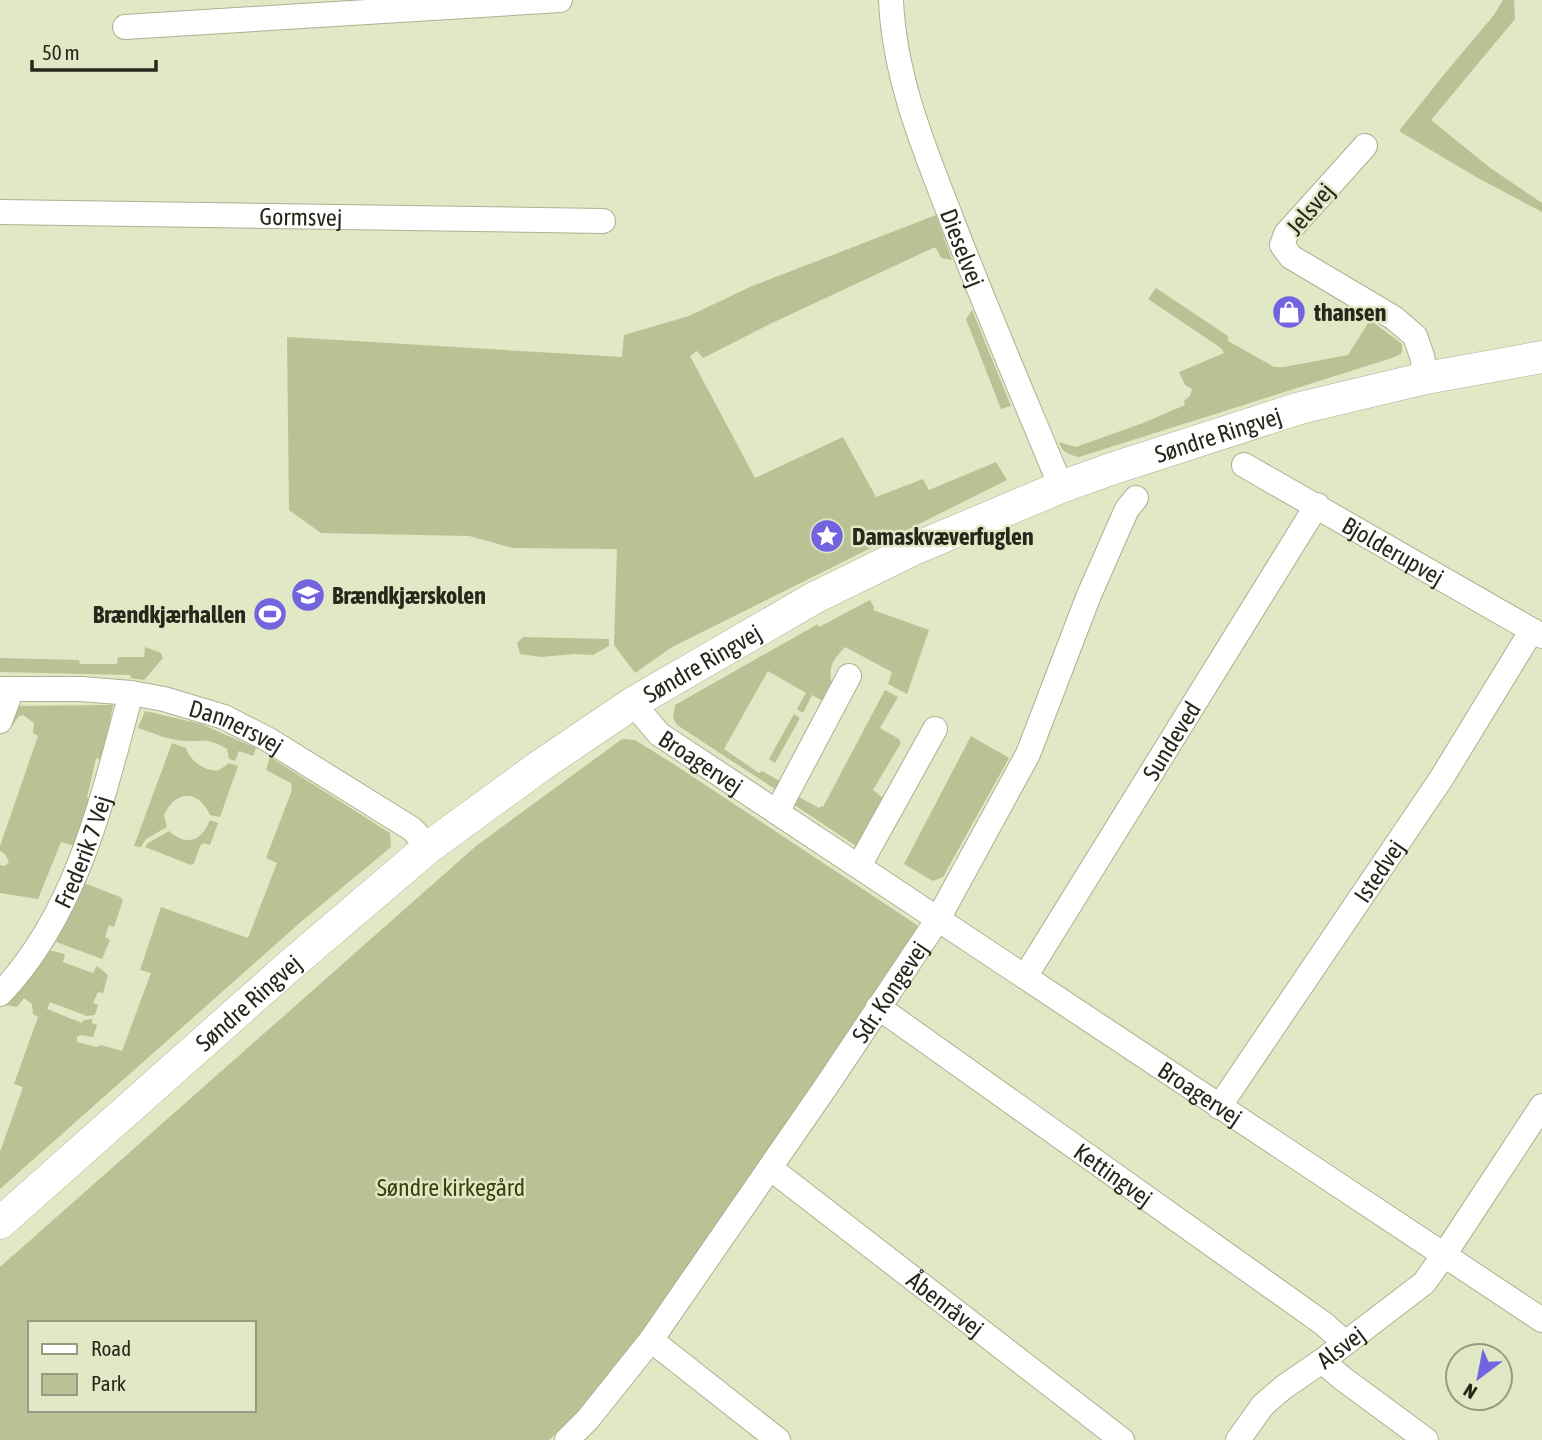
<svg xmlns="http://www.w3.org/2000/svg" width="1542" height="1440" font-family="'Asap Condensed',sans-serif">
	<rect width="100%" height="100%" fill="#e0e8c5"/>
	<path fill="#b8c294" fill-rule="evenodd" d="M1503 0H1514L1515 19 1431 120 1489 167 1542 203V212L1476 177 1399 131 1442 77 1494 15Z
		M936 215 952 260 941 258 936 248H933L772 323 703 358 697 351 690 356 755 478 843 437 876 497 923 479 929 490 996 462 1007 480 672 647 635 673 614 645 617 549 513 548 469 536 321 533 289 510 287 337 622 357 624 335 689 316 750 287Z
		M1156 288 1228 336V341L1274 367H1284L1348 355 1370 320 1402 344V353L1395 357 1079 457C1068 454 1062 453 1059 442L1076 447 1143 423 1185 405 1184 401 1190 396 1192 389 1185 385 1179 372 1224 353 1221 348 1148 299Z
		M972 310 1011 406 1001 409 966 319Z
		M870 600 874 607 873 610 929 630 907 694 888 684 892 672 845 647C834 659 829 664 831 681L835 683 825 702 812 695 803 713 797 709 806 693 768 671 724 749 759 773 762 771 783 783 778 791 677 725 673 718 675 705 818 624 819 627Z
		M523 637 609 639V646L593 655 575 654 541 657 520 654 517 643Z
		M145 647 161 653 163 658 144 680 131 678 130 675 0 672V658L79 660 80 664H117L118 657H144Z
		M885 690 898 697 880 728 899 739 901 743 873 790 885 800 856 846 793 804 797 796 819 808 821 806 823 807Z
		M113 705 102 761 96 758 87 798 92 801 76 846 61 842 38 899 0 893V865L5 866 9 862 5 854 0 851V846L38 736 33 733 34 723 23 715 18 717 12 726 7 723 14 706Z
		M145 711 201 724 256 748 253 756 239 751 235 761 229 759 227 749C204 735 200 744 177 740 163 738 151 732 138 728Z
		M794 714 800 718 775 763 769 759Z
		M971 736 1009 758 943 877 933 881 904 864Z
		M622 739 635 740 672 763 917 925 918 934 626 1355 580 1411 549 1440H0V1267L476 846ZM30 1323H254V1410H30Z
		M172 743 186 748C189 760 206 773 219 770 223 768 226 765 229 763L238 766 220 817 210 815C198 789 176 790 164 815L167 827 146 839 141 847 134 846Z
		M270 757 390 833 391 847 302 921 0 1189V1152L23 1087 14 1084 38 1017 33 1014 32 1004 24 998 17 1007 6 1005 48 950 65 954 63 962 93 973 97 966 108 975 103 993 98 992 93 1003 98 1005 95 1015 87 1016 50 1002 47 1009 82 1023 84 1020 92 1019V1023L97 1025 93 1037 81 1035 77 1037V1042L97 1047 101 1045 122 1051 151 973 140 970 161 907 248 938 277 863 266 858 292 790 291 783 266 770Z
		M210 820 218 823 210 845 203 843 200 846 194 863 191 865 145 847 148 843 169 831C186 847 202 841 210 820Z
		M84 883 120 897 123 900 114 927 109 925 105 937 110 940 102 959 56 942Z"/>
	<g fill="none" stroke-linecap="round" stroke-linejoin="round">
		<g stroke="#aab291" stroke-width="26">
			<g id="minor">
				<path id="s1" d="M891 0C894 75 923 146 950 215 985 307 1024 397 1061 487"/>
				<path d="M125 27 560 0"/>
				<path d="M1365 146 1286 234 1282 245 1291 257 1394 318 1415 336 1422 356 1426 378"/>
				<path id="s2" d="M0 212 603 221"/>
				<path id="s3" d="M1244 465 1542 636"/>
				<path id="s4" d="M0 689H81L131 693 164 699 224 717 269 740 412 829 429 847"/>
				<path id="s5" d="M633 703 659 734 1542 1320"/>
				<path d="M0 721 12 689"/>
				<path d="M777 812 849 676"/>
				<path d="M859 866 935 729"/>
				<path id="s6" d="M1025 977 1317 505"/>
				<path id="s7" d="M0 994C77 914 103 797 131 693"/>
				<path id="s8" d="M878 1007 1324 1324 1345 1343"/>
				<path id="s9" d="M1219 1107 1441 779 1532 630"/>
				<path id="s10" d="M770 1168 1122 1440"/>
				<path d="M651 1340 778 1440"/>
				<path d="M1322 1361 1342 1378 1426 1440"/>
				<path id="s11" d="M567 1440 588 1419 651 1340 825 1088 938 919 1028 754 1089 595 1127 509 1136 498"/>
				<path id="s12" d="M1238 1440 1263 1405 1284 1387 1322 1361 1424 1283 1444 1255 1542 1106"/>
			</g>
		</g>
		<g stroke="#aab291" stroke-width="33">
			<g id="major">
				<path id="s13" d="M0 1223 287 968 429 847 540 766 633 703 814 598 916 548 1061 487 1111 469 1300 408 1426 378 1542 357"/>
			</g>
		</g>
		<use href="#minor" stroke="#fff" stroke-width="24"/>
		<use href="#major" stroke="#fff" stroke-width="32"/>
	</g>
	<defs>
		<g id="shop-disc" transform="scale(1.75)"><circle r="9.5" fill="#7363de" stroke="#e0e8c5"/><path d="M-5-2.5h2.3a2.7 3.5 0 0 1 5.4 0H5L5.5 6h-11ZM-1.5-2.5h3a1.5 2.3 0 0 0-3 0Z" fill="#fff"/></g>
		<g id="sight-disc" transform="scale(1.75)"><circle r="9.5" fill="#7363de" stroke="#e0e8c5"/><path d="M0-6L1.8-2.2L6-1.7L2.9 1.2L3.7 5.4L0 3.3L-3.7 5.4L-2.9 1.2L-6-1.7L-1.8-2.2Z" fill="#fff"/></g>
		<g id="school-disc" transform="scale(1.75)"><circle r="9.5" fill="#7363de" stroke="#e0e8c5"/><path d="M0-5L7-2L0 1L-7-2ZM-4 1L0 2.5L4 1V4Q0 6-4 4Z" fill="#fff"/></g>
		<g id="stadium-disc" transform="scale(1.75)"><circle r="9.5" fill="#7363de" stroke="#e0e8c5"/><path d="M0-5a6.5 5 0 1 0 0 10a6.5 5 0 1 0 0-10ZM-3.5-1.8h7v3.6h-7Z" fill="#fff"/></g>
	</defs>
	<g fill-rule="evenodd">
		<use href="#shop-disc" x="1289" y="312"/>
		<use href="#sight-disc" x="827" y="536"/>
		<use href="#school-disc" x="308" y="595"/>
		<use href="#stadium-disc" x="270" y="614"/>
	</g>
	<g text-anchor="middle" dominant-baseline="central" stroke-width="5" stroke-linejoin="round" paint-order="stroke">
		<g font-size="24" fill="#25281b" stroke="#e0e8c5">
			<text transform="translate(1310 209) rotate(-50)">Jelsvej</text>
			<text stroke="none"><textPath href="#s2" startOffset="301">Gormsvej</textPath></text>
			<text stroke="none"><textPath href="#s1" startOffset="259">Dieselvej</textPath></text>
			<text stroke="none"><textPath href="#s13" startOffset="1466">Søndre Ringvej</textPath></text>
			<text stroke="none"><textPath href="#s3" startOffset="172">Bjolderupvej</textPath></text>
			<text stroke="none"><textPath href="#s13" startOffset="900">Søndre Ringvej</textPath></text>
			<text stroke="none"><textPath href="#s4" startOffset="242">Dannersvej</textPath></text>
			<text stroke="none"><textPath href="#s6" startOffset="278">Sundeved</textPath></text>
			<text stroke="none"><textPath href="#s5" startOffset="91">Broagervej</textPath></text>
			<text stroke="none"><textPath href="#s7" startOffset="166">Frederik 7 Vej</textPath></text>
			<text stroke="none"><textPath href="#s9" startOffset="285">Istedvej</textPath></text>
			<text stroke="none"><textPath href="#s11" startOffset="553">Sdr. Kongevej</textPath></text>
			<text stroke="none"><textPath href="#s13" startOffset="332">Søndre Ringvej</textPath></text>
			<text stroke="none"><textPath href="#s5" startOffset="690">Broagervej</textPath></text>
			<text stroke="none"><textPath href="#s8" startOffset="289">Kettingvej</textPath></text>
			<text stroke="none"><textPath href="#s10" startOffset="222">Åbenråvej</textPath></text>
			<text stroke="none"><textPath href="#s12" startOffset="140">Alsvej</textPath></text>
		</g>
		<g font-size="24" font-weight="bold" fill="#25281b" stroke="#e0e8c5" text-anchor="start">
			<text x="1314" y="312">thansen</text>
			<text x="852" y="536">Damaskvæverfuglen</text>
			<text x="332" y="595">Brændkjærskolen</text>
			<text x="246" y="614" text-anchor="end">Brændkjærhallen</text>
		</g>
		<g font-size="24" fill="#3a420a" stroke="#e0e8c5">
			<text x="451" y="1187">Søndre kirkegård</text>
		</g>
	</g>
	<rect x="28" y="1321" width="228" height="91" fill="#e0e8c5" stroke="#959b81" stroke-width="2"/>
	<rect x="42" y="1344" width="35" height="10" fill="#ffffff" stroke="#959b81" stroke-width="2"/>
	<text x="91" y="1356" font-size="21" fill="#25281b">Road</text>
	<rect x="42" y="1374" width="35" height="21" fill="#b8c294" stroke="#959b81" stroke-width="2"/>
	<text x="91" y="1391" font-size="21" fill="#25281b">Park</text>
	<g transform="translate(1479 1377) rotate(212)"><circle r="33" fill="#e0e8c5" stroke="#959b81" stroke-width="2"/>
	<path d="M0-5L12 26L0 18L-12 26Z" fill="#7363de"/>
	<text y="-10" font-size="19" font-weight="bold" text-anchor="middle" fill="#25281b">N</text>
	</g>
	<path d="M32 60v10h124v-10" fill="none" stroke="#25281b" stroke-width="3.5"/>
	<text x="42" y="60" font-size="21" fill="#25281b" stroke="#e0e8c5" stroke-width="5" paint-order="stroke">50 m</text>
</svg>
